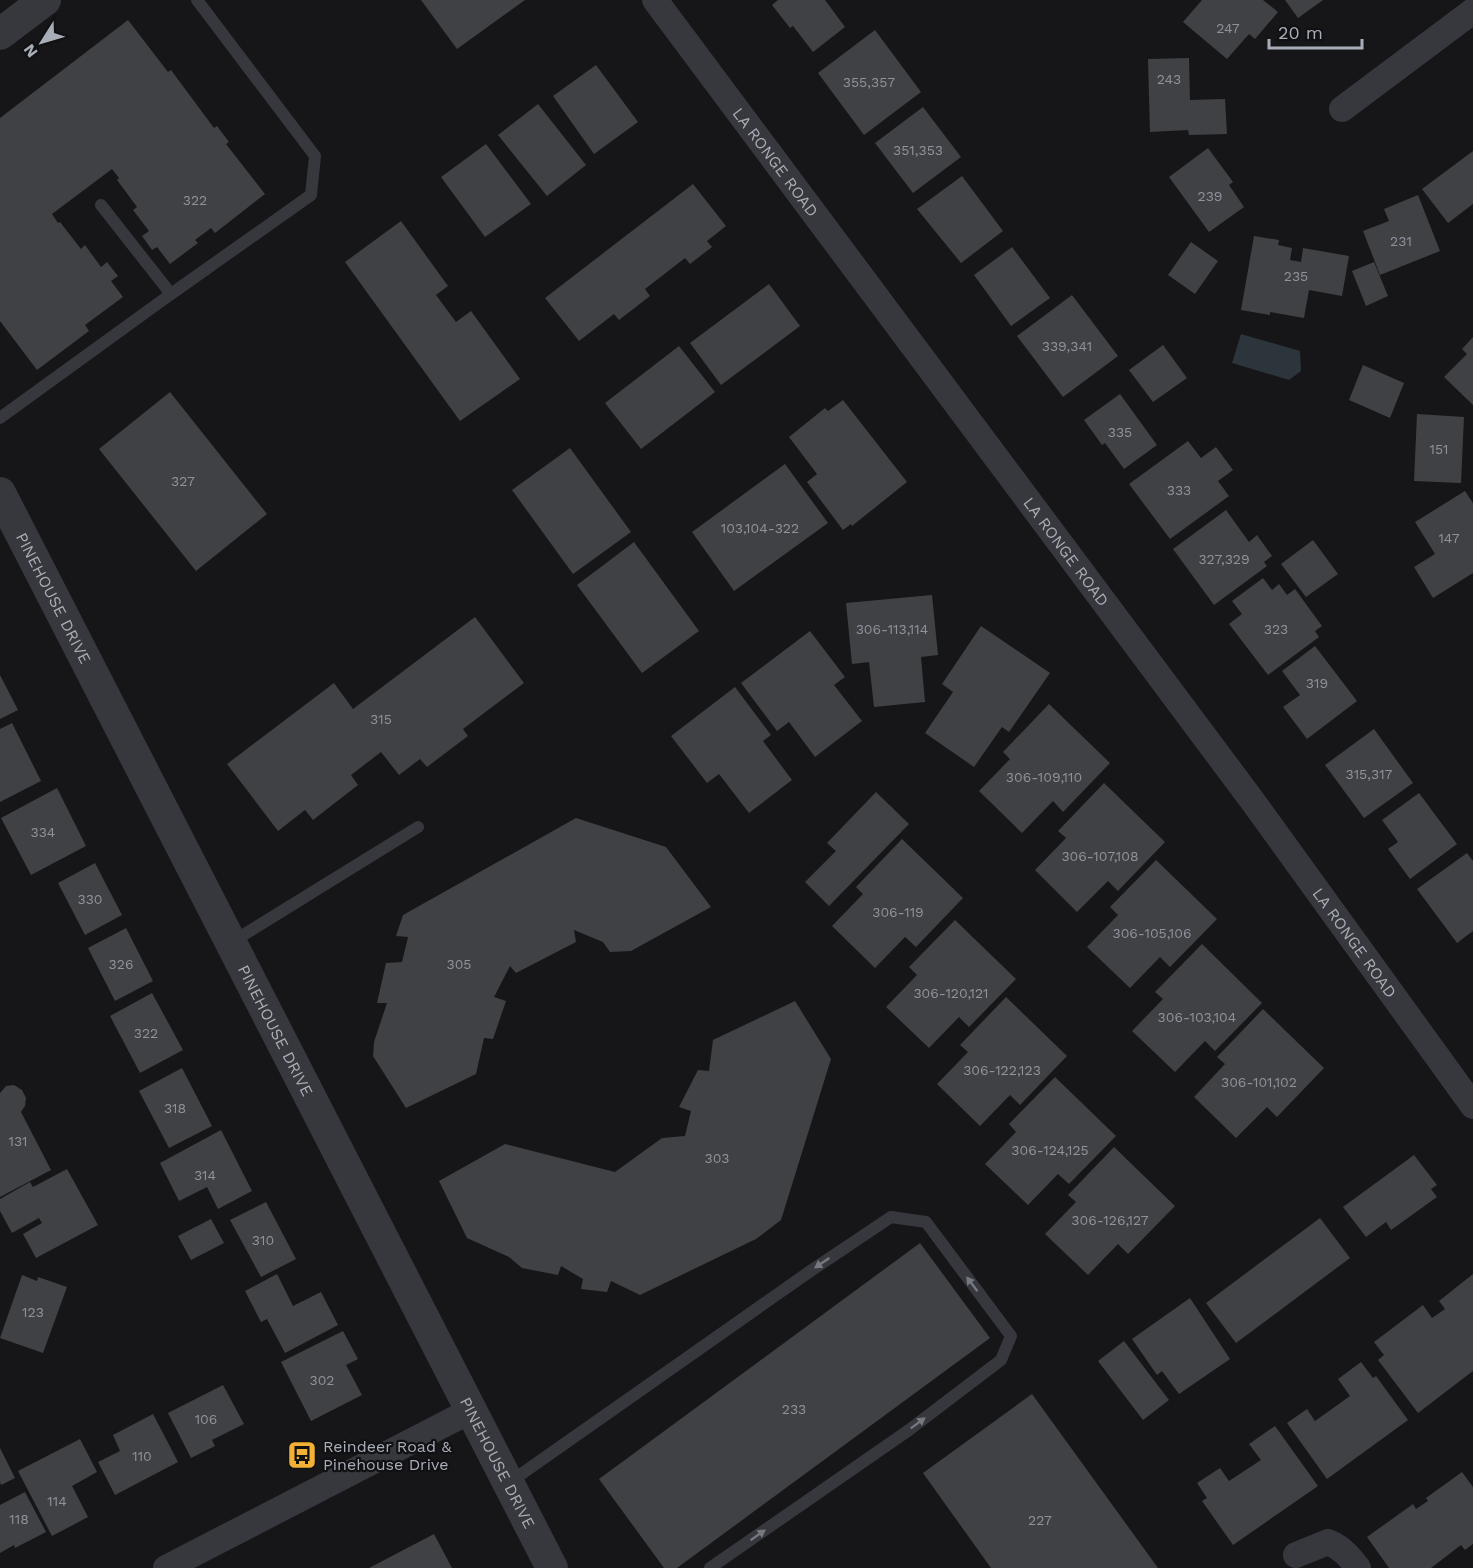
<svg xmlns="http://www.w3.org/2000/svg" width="1473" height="1568" font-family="'Work Sans',sans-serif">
	<rect width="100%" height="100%" fill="#161618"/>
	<path fill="#2c353c" d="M1241 334 1300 351 1301 371 1289 380 1232 363Z"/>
	<path fill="#404145" d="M421 0H525L457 49Z
		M778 0H825L845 27 813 52 793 26 790 28 772 5Z
		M1202 0H1263L1278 12 1255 39 1249 34 1227 59 1183 22Z
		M1285 0H1323L1298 18Z
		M128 20 168 72 171 70 214 128 217 126 229 142 226 144 265 194 215 233 211 228 195 240 198 243 170 264 157 247 152 250 142 236 149 231 133 210 137 207 117 180 119 178 112 169 52 214 58 223 60 222 81 249 85 245 101 267 107 262 118 276 111 281 123 297 85 325 89 331 37 370 0 321V118Z
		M875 30 921 92 864 135 818 73Z
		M1189 58 1190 100 1225 99 1227 134 1189 135 1188 130 1150 132 1148 59Z
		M596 65 638 122 594 154 553 96Z
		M538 104 586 165 547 196 498 135Z
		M923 107 961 157 913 193 875 143Z
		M486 144 531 204 485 237 441 177Z
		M1208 148 1233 182 1229 185 1244 207 1209 232 1169 177Z
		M1473 151V204L1448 223 1422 189Z
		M962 176 1003 231 961 263 917 209Z
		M693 184 726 226 707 241 712 247 690 264 685 258 645 289 650 296 619 320 614 314 579 341 545 298Z
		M1418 195 1440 251 1380 275 1363 231 1389 221 1384 209Z
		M401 221 448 286 436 295 456 322 471 311 520 379 460 421 345 262Z
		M1254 236 1279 240 1278 245 1292 248 1290 260 1301 262 1303 248 1349 256 1342 296 1309 290 1304 318 1270 312V315L1241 310Z
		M1191 242 1218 261 1195 294 1168 275Z
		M1012 247 1050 298 1011 326 974 275Z
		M1374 262 1388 296 1366 306 1352 271Z
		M769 284 800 326 721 385 690 343Z
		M1072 295 1118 356 1063 397 1017 336Z
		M1473 337V405L1444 377 1467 354 1462 349Z
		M1163 345 1187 378 1153 402 1129 370Z
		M679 346 715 392 641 449 605 403Z
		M1363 365 1404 383 1390 418 1349 400Z
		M170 392 267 514 196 571 99 449Z
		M1120 394 1157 445 1124 469 1105 443 1102 445 1084 420Z
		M843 400 907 482 852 526 851 524 843 530 807 482 817 474 789 437 825 408 828 411Z
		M1417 414 1464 417 1461 483 1414 481Z
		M1188 441 1201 458 1216 447 1233 470 1218 481 1229 496 1170 539 1129 484Z
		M570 448 631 532 573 574 512 490Z
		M785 464 828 523 734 591 692 532Z
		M1465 491 1473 503V573L1433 598 1414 567 1435 554 1415 522Z
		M1226 510 1249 542 1257 535 1272 556 1264 562 1267 566 1214 605 1173 549Z
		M1313 540 1338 574 1306 597 1281 564Z
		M634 542 699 631 642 673 577 585Z
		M1263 578 1272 590 1279 584 1287 595 1295 589 1322 626 1315 631 1319 637 1268 675 1229 624 1242 614 1232 601Z
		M932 595 938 655 921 657 925 702 874 707 869 662 852 664 846 603Z
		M475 617 524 683 463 729 468 736 427 767 420 759 399 775 381 752 351 775 358 785 313 820 305 810 278 831 227 764 334 683 353 709Z
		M981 626 1050 673 1009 732 1002 727 974 767 925 733 953 692 942 684Z
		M810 631 845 677 834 685 862 721 815 757 789 722 777 731 741 683Z
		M1315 646 1357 701 1307 739 1283 707 1300 695 1282 671Z
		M0 675 18 710 0 719Z
		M735 687 771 735 763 741 792 780 749 813 719 774 707 783 671 736Z
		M1049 704 1110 763 1063 812 1053 801 1022 833 979 791 1010 759 1003 752Z
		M12 723 41 781 0 802V729Z
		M1374 729 1413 783 1364 818 1325 765Z
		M1104 783 1165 842 1118 891 1108 881 1077 912 1035 870 1066 838 1058 831Z
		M57 788 86 846 31 875 1 818Z
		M876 792 909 824 829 906 805 882 836 851 827 843Z
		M1419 793 1457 844 1410 879 1388 849 1398 842 1382 820Z
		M576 818 666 847 711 907 631 951 610 952 603 942 574 930 576 942 516 973 510 966 494 997 506 1001 493 1039 484 1038 476 1074 406 1108 373 1056 374 1042 387 1003H377L386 963 402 962 408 937 396 936 403 915Z
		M902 839 963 898 916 947 905 937 875 968 832 926 863 894 856 887Z
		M1467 853 1473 861V931L1457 943 1417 889Z
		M1156 860 1217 919 1170 967 1160 957 1130 988 1087 947 1118 915 1110 907Z
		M95 863 122 915 85 935 58 883Z
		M955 920 1016 979 969 1027 959 1017 929 1048 886 1007 917 975 909 967Z
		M126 928 153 981 115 1001 88 948Z
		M1202 944 1262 1003 1215 1051 1205 1041 1175 1072 1132 1031 1163 999 1155 992Z
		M152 993 183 1050 140 1073 110 1016Z
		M1006 997 1067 1056 1020 1105 1010 1095 980 1126 937 1084 968 1052 960 1045Z
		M795 1001 831 1059 781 1220 756 1239 640 1295 611 1281 607 1292 581 1289 583 1279 561 1266 558 1275 522 1268 509 1257 467 1238 439 1181 505 1144 615 1172 662 1138 685 1136 691 1111 679 1107 698 1070 709 1071 713 1040Z
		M1263 1009 1324 1068 1277 1117 1267 1107 1236 1138 1194 1097 1225 1064 1217 1057Z
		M182 1068 212 1126 169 1148 139 1091Z
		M1055 1077 1116 1136 1069 1184 1058 1174 1028 1205 985 1164 1016 1132 1009 1124Z
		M14 1085 22 1090 26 1098 25 1106 21 1112 51 1170 0 1197V1093L6 1086Z
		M221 1130 252 1191 218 1209 207 1187 179 1201 160 1163Z
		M1114 1147 1175 1206 1128 1254 1118 1244 1088 1275 1045 1234 1076 1202 1068 1195Z
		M1414 1155 1437 1185 1431 1189 1437 1197 1391 1230 1386 1222 1366 1237 1343 1207Z
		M67 1169 98 1225 36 1258 23 1234 42 1223 39 1218 12 1233 0 1211V1199L30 1182 33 1187Z
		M266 1202 296 1259 261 1277 230 1220Z
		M1320 1218 1350 1258 1236 1343 1206 1303Z
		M211 1219 224 1243 191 1260 178 1236Z
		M920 1243 990 1338 677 1568H664L599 1479Z
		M277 1274 293 1306 321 1292 338 1325 285 1353 267 1319 261 1322 245 1291Z
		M1473 1274V1371L1418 1413 1378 1360 1384 1355 1374 1342 1423 1305 1432 1318 1445 1309 1439 1301Z
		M22 1275 37 1281 38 1277 67 1287 43 1353 0 1338Z
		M1190 1298 1230 1359 1179 1394 1162 1371 1157 1375 1132 1339Z
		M343 1331 358 1359 346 1365 362 1395 311 1421 281 1362Z
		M1124 1341 1169 1400 1143 1420 1098 1361Z
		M1361 1362 1373 1378 1376 1376 1408 1420 1327 1479 1287 1423 1307 1409 1315 1421 1350 1396 1338 1379Z
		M223 1385 244 1424 212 1440 215 1446 191 1458 168 1413Z
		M1032 1394 1158 1568H991L923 1473Z
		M153 1414 178 1462 115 1495 98 1462 120 1451 113 1435Z
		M1275 1426 1318 1486 1233 1545 1202 1501 1207 1498 1197 1483 1220 1468 1229 1481 1261 1460 1249 1444Z
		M80 1439 97 1472 72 1486 88 1517 52 1536 18 1471Z
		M0 1448 15 1478 1 1485 0 1482Z
		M1462 1472 1473 1487V1544L1465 1550 1461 1545 1431 1568H1389L1367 1537 1413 1504 1416 1509 1428 1501 1426 1498Z
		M25 1492 46 1532 15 1548 14 1545 0 1553V1505Z
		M434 1534 452 1568H369Z"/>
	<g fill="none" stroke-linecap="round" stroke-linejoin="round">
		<path stroke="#37383d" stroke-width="12" d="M101 205 171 294 311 195 315 156 197 0
			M0 418 171 294
			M232 942 418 827
			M510 1482 809 1272 891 1217 926 1222 1011 1336 1001 1360 909 1430 710 1568"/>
		<g stroke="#37383d" stroke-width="26">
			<path id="s1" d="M655 0 1254 803 1473 1106"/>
			<path d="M1342 109 1473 11"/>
			<path d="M1296 1555 1328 1542C1342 1548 1349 1556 1358 1568"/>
			<path d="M166 1568 470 1411"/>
		</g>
		<g stroke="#37383d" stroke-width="32">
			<path d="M0 34 45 0"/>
			<path id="s2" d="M0 493 552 1568"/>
		</g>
	</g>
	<defs><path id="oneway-solid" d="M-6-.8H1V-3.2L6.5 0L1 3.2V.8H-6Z" transform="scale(1.5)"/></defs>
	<g fill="#757881">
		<use href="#oneway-solid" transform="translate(822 1263) rotate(146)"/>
		<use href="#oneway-solid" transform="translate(972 1284) rotate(-127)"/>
		<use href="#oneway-solid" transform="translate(918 1423) rotate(-37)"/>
		<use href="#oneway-solid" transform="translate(758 1535) rotate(-35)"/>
	</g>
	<defs>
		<g id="bus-square" transform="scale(1.5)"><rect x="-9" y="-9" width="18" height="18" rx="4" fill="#f2b134" stroke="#111113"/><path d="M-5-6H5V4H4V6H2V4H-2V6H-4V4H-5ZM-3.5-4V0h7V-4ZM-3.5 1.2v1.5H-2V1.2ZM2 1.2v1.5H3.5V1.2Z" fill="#111"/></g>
	</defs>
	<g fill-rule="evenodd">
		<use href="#bus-square" x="302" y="1455"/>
	</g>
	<g text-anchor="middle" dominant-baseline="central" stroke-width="4.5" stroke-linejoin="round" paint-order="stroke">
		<g font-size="14" fill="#8e929b">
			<text x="1228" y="28">247</text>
			<text x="1169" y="79">243</text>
			<text x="869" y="82">355,357</text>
			<text x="918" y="150">351,353</text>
			<text x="1210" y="196">239</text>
			<text x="195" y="200">322</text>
			<text x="1401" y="241">231</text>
			<text x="1296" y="276">235</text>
			<text x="1067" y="346">339,341</text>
			<text x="1120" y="432">335</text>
			<text x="1439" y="449">151</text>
			<text x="183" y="481">327</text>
			<text x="1179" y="490">333</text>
			<text x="760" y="528">103,104-322</text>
			<text x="1449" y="538">147</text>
			<text x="1224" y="559">327,329</text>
			<text x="892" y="629">306-113,114</text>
			<text x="1276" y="629">323</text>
			<text x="1317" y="683">319</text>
			<text x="381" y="719">315</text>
			<text x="1369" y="774">315,317</text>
			<text x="1044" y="777">306-109,110</text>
			<text x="43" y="832">334</text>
			<text x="1100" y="856">306-107,108</text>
			<text x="90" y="899">330</text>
			<text x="898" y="912">306-119</text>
			<text x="1152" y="933">306-105,106</text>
			<text x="121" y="964">326</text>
			<text x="459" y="964">305</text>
			<text x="951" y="993">306-120,121</text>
			<text x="1197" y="1017">306-103,104</text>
			<text x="146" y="1033">322</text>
			<text x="1002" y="1070">306-122,123</text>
			<text x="1259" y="1082">306-101,102</text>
			<text x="175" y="1108">318</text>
			<text x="18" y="1141">131</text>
			<text x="1050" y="1150">306-124,125</text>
			<text x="717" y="1158">303</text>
			<text x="205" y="1175">314</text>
			<text x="1110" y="1220">306-126,127</text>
			<text x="263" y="1240">310</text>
			<text x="33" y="1312">123</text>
			<text x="322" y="1380">302</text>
			<text x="794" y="1409">233</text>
			<text x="206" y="1419">106</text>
			<text x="142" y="1456">110</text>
			<text x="57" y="1501">114</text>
			<text x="19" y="1519">118</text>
			<text x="1040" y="1520">227</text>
		</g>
		<g font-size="16" fill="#a8adb8" stroke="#111113">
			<text stroke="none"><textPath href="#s1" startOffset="202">LA RONGE ROAD</textPath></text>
			<text stroke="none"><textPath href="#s1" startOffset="688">LA RONGE ROAD</textPath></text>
			<text stroke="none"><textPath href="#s2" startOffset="118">PINEHOUSE DRIVE</textPath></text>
			<text stroke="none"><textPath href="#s1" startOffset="1174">LA RONGE ROAD</textPath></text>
			<text stroke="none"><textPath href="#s2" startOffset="604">PINEHOUSE DRIVE</textPath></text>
			<text stroke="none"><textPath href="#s2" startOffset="1090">PINEHOUSE DRIVE</textPath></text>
		</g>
		<g font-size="16" fill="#a8adb8" stroke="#111113" text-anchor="start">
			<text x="323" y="1446">Reindeer Road &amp;<tspan x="323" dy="18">Pinehouse Drive</tspan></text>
		</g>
	</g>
	<g transform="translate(42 42) rotate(233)" stroke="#111113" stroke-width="4.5" paint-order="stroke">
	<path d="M0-4.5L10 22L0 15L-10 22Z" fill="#a8adb8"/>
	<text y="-9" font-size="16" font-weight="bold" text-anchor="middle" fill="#a8adb8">N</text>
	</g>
	<path d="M1269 39v9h93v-9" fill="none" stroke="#a8adb8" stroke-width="3"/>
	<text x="1278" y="39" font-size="18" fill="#a8adb8" stroke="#111113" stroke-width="4.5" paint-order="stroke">20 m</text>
</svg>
